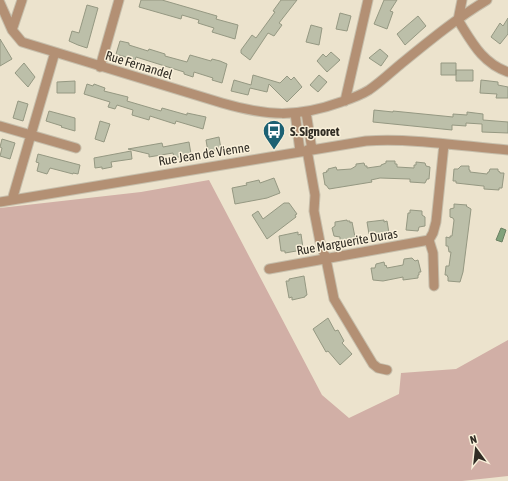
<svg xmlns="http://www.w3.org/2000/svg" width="508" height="481" font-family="'Asap Condensed',sans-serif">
	<rect width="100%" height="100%" fill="#ece3cd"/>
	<path fill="#d1afa6" d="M209 180 322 395 349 418 399 394 401 373 456 369 508 340V476L462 481H0V208L141 192Z"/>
	<path fill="#81a27b" stroke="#697f61" d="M501 228 506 230 502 242 496 240Z"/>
	<path fill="#bcbfa9" stroke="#959882" d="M141 0H162L217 16 216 19 238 25 235 39 212 32 214 28 198 23 199 20 182 15 181 19 139 7Z
		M281 0H297L279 23 282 25 274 36 268 33 250 60 241 53V50L252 35 256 38 275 12 273 11Z
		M384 0H397L390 11 393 12 387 29 374 24Z
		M87 5 98 8 87 48 78 45 69 41 72 31 79 33Z
		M340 13 351 16 347 31 336 29Z
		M418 16 426 26 405 45 397 34Z
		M508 18V34L500 44 491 37 500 23 503 26Z
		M311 25 322 28 319 45 306 42Z
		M0 39 12 59 0 66Z
		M120 41 129 43V45L148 51 149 49 165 54V56L187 62 190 55 211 61 212 59 220 61 227 64 222 83 212 80 213 78 194 72 193 77 184 74V72L136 57 135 60 116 54Z
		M380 49 388 56 381 66 369 58Z
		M331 52 340 60 327 72 317 61 323 54 326 57Z
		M24 63 35 77 28 87 15 73Z
		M441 63H456V75H441Z
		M456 70H473V81H456Z
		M253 75 280 83 287 76 291 80 294 77 302 87 287 102 269 84 267 92 250 88 248 95 231 91 234 80 251 85Z
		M319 75 327 82 318 92 310 85Z
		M481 80 498 82V85L508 87V98H496L497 94 480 93Z
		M75 81V93H57V82Z
		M87 84 93 86 94 84 105 88 104 91 128 97 127 101 161 111 162 108 187 115V113L206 117 203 129 176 121 175 124 150 116 149 120 132 115 133 110 117 105 115 109 108 107 110 102 84 94Z
		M18 101 28 104 23 121 13 118Z
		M374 110 393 112V111L453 117V114L467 115V112L483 114V120L508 122V133L482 132V124L466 123V126L452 125V130L373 122Z
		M49 111 75 118V131L61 127 62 126 46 121Z
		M100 121 110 124 104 142 95 139Z
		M219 137 221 149 208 152 206 140Z
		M2 139 15 143 10 159 0 156 2 148 0 147Z
		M189 142 191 154 174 158 173 153 149 157V154L128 149 162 143 163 147Z
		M131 151 132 159 111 162 112 167 102 169V167L95 168 94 158Z
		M38 154 80 165 78 174 73 173V174L50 168 47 174 37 171 39 163 36 162Z
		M386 161H395V164H397V167L414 168V165H416V162L425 163 426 166 430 167 429 179H427L425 183 410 182V179H409L380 178 371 180 372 182 329 189 326 185H325L323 173 327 172 326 171H328V169L336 167 337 170 351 169 356 166V164L364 163 365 166H367V168L381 166V165L386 163Z
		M461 166H469V170H470V172L487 174 488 172H489L490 169H498V171L500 172V173H504L502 188H499V190L484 189V186H483L456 183V181H453L454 169H458Z
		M274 178 280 193 267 198 235 204 232 188 247 185 246 183 259 180 260 183Z
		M284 203H289L297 214 295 215 296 217 267 239 252 215 258 211 263 219Z
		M454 204 467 205 466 206 471 209 463 272 460 282 448 281V277L447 276V275H445L446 266H449L451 252H449L448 246H446V237L450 238V236H452L454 220 453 218 450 217V209L454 208Z
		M410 210 422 211V215L425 217V226L419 227 418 231 406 230 408 213H410Z
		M347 220V221H350V223L352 222 355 237 352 238V239L340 241V237L334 236 332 228 335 226V222Z
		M384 220V222L387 221 389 233 385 234 384 238 376 239 375 236H373V234H369L367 222Z
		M298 232V235L301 234 303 248H301L302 250 285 253V251H281L279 236Z
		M412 258 415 261 418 260 421 272H419V275H418V278L403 280V277L383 281 373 280 371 268H375L376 264 384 262 385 266 386 265 387 268 403 265 404 259Z
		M304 276 307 295 305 296V297L292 300V297L289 298 286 281H289V279Z
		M328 318 335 331 338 330 344 341 342 343 352 354 340 365 328 351 326 352 313 329Z"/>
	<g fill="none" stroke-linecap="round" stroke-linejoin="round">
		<g stroke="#c6beab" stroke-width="11">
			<path id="minor" d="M462 0 458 20C472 42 482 63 508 72
				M0 3 12 30 22 42 222 103C267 116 297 118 341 102 350 99 361 95 369 90 381 82 391 72 402 63 429 41 457 18 487 0
				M12 30 22 0
				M100 67 119 0
				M345 101 368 0
				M306 112 312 150
				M295 113 300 151
				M0 126 76 148
				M307 150 315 195 314 211 320 242 326 259 334 299 373 364 378 368 387 370
				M12 200 55 52
				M0 202 366 141C413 138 461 146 508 150
				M269 269 429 240
				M434 286 433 253 429 240 433 233 436 222 444 144"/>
		</g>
		<use href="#minor" stroke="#b39074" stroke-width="9"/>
	</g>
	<defs>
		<g id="bus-pin" transform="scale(1.15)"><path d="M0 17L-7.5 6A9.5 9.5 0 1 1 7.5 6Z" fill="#1c6173" stroke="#f9f0da"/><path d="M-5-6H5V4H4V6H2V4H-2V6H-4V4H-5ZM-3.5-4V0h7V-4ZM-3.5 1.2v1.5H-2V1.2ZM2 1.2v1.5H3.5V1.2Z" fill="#fff"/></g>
	</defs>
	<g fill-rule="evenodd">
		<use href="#bus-pin" x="274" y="131"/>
	</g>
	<g text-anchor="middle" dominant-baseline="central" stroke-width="3" stroke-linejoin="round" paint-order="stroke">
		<g font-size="13" fill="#302c24" stroke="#f9f0da">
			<text transform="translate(139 65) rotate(17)">Rue Fernandel</text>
			<text transform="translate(204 154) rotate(-9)">Rue Jean de Vienne</text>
			<text transform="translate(347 242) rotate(-10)">Rue Marguerite Duras</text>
		</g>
		<g font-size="13" font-weight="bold" fill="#302c24" stroke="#f9f0da" text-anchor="start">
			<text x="290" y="131">S. Signoret</text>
		</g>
	</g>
	<g transform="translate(476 449) rotate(345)" stroke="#f9f0da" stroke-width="3" paint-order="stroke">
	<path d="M0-3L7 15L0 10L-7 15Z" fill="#302c24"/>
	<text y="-6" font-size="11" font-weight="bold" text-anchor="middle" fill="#302c24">N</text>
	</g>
</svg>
